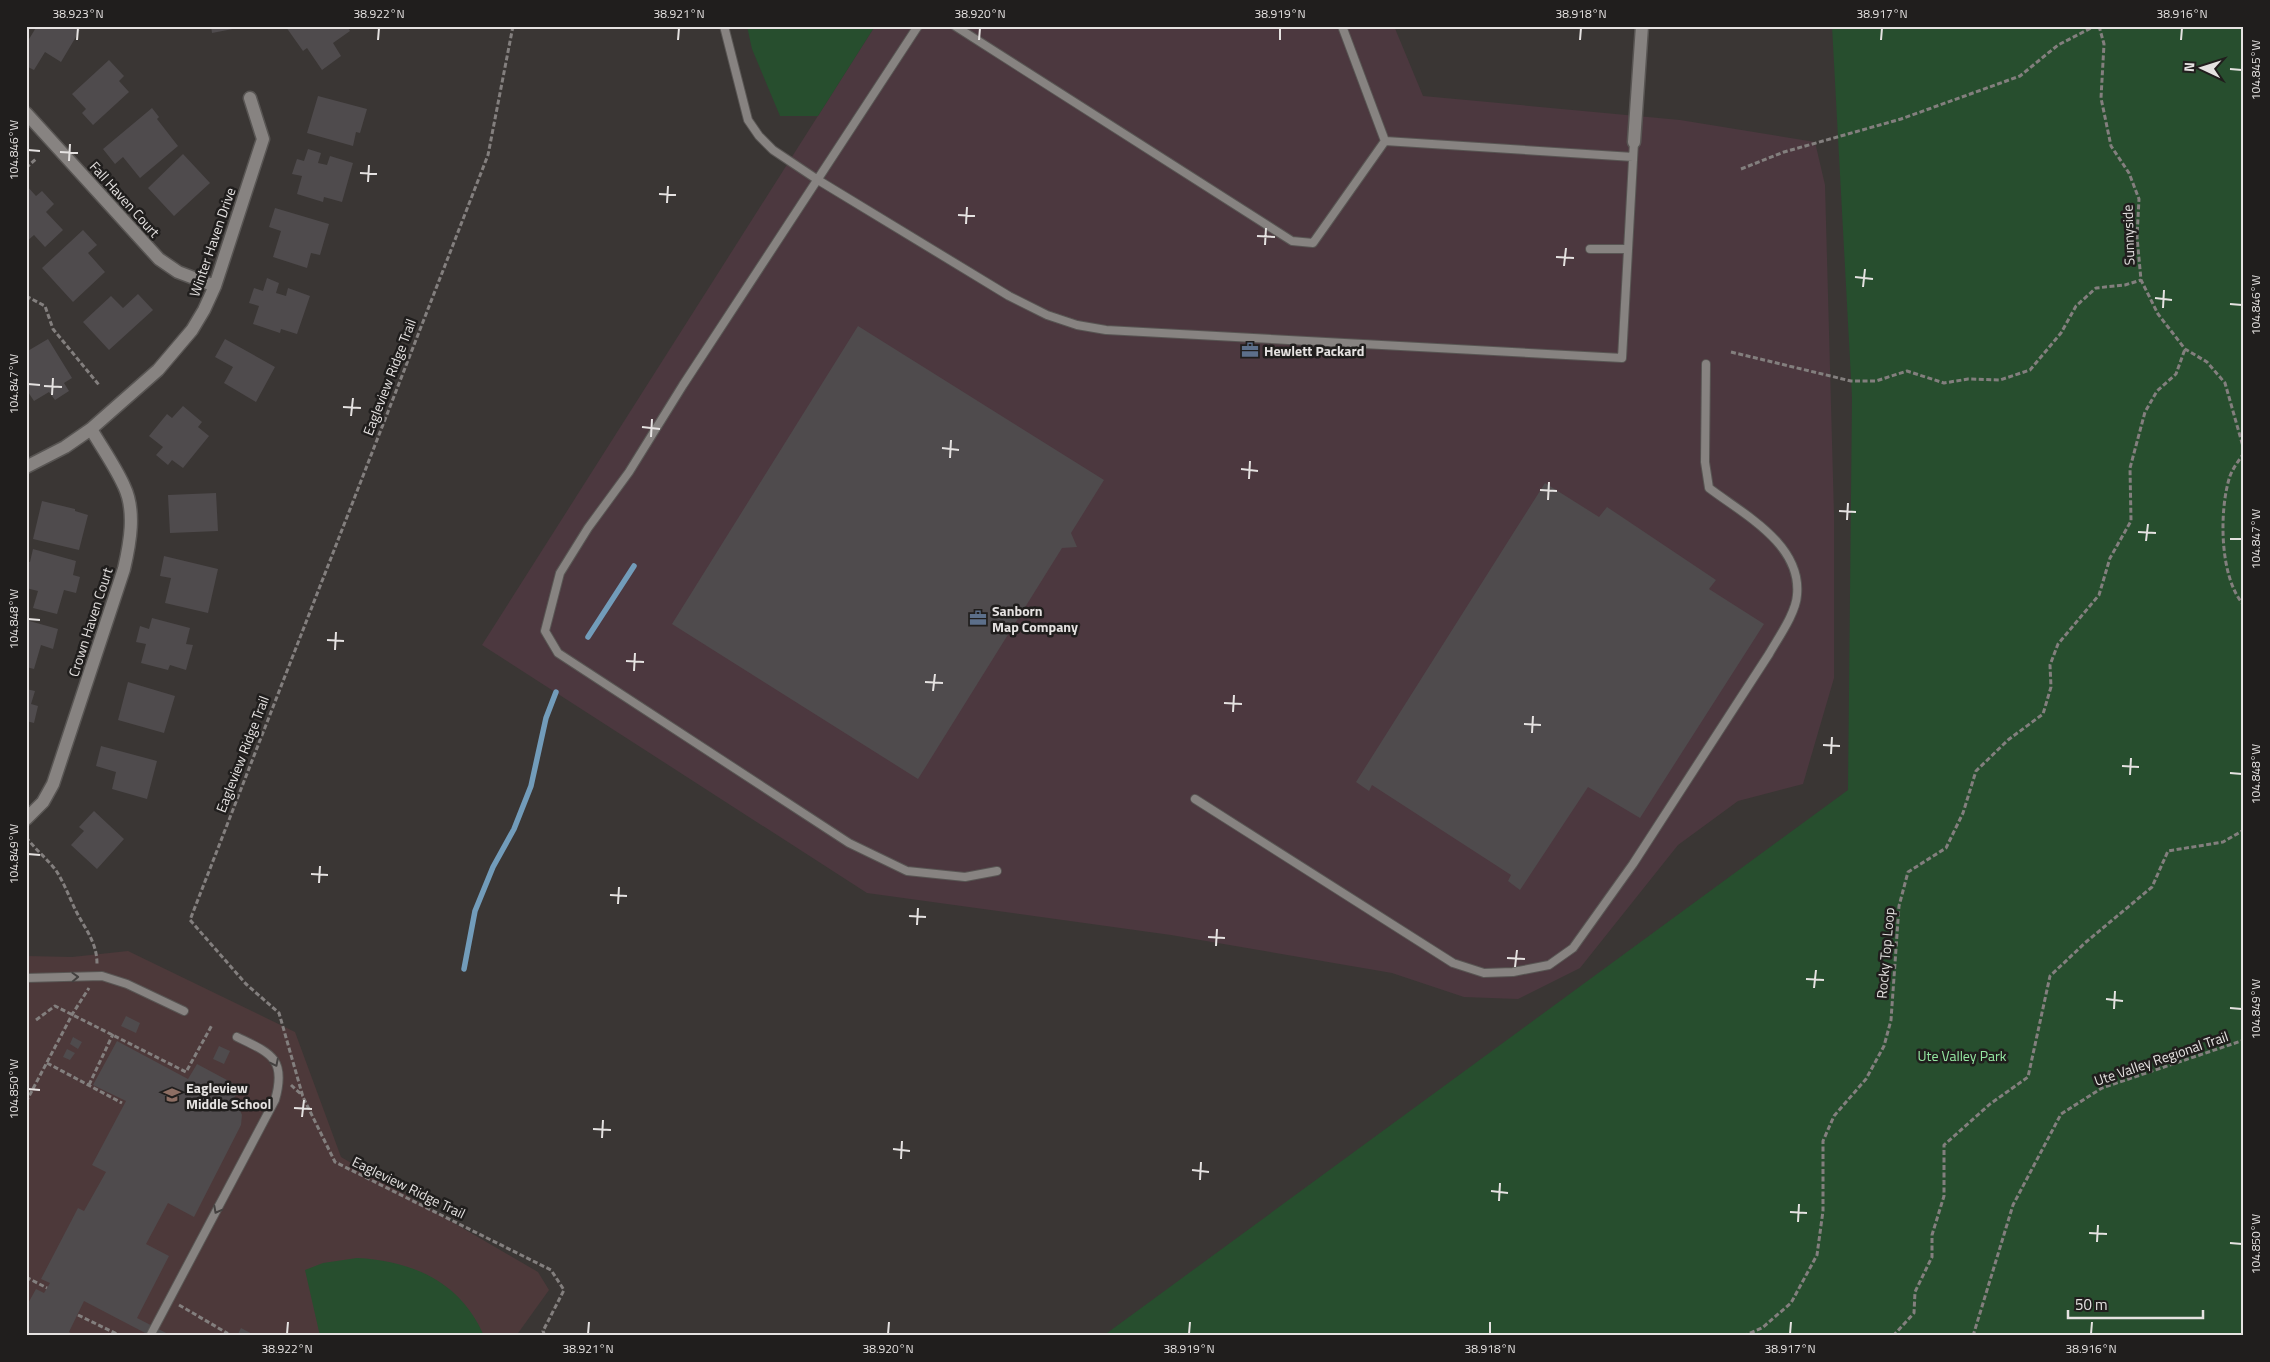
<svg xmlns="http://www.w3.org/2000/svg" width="2270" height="1362" font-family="'Titillium Web',sans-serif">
	<rect width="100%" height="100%" fill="#3a3634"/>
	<path fill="#4c383f" d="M875 26H1394L1423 96 1680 120 1815 142 1825 185 1834 515V678L1803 784 1738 801 1678 845 1580 968 1518 999 1464 997 1392 973 1171 935 867 893 482 645Z"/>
	<path fill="#4d393a" d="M128 951 295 1032 341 1157 538 1272 549 1290 516 1336H26V956L72 957Z"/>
	<path fill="#274e2e" d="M747 26H875L818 116H780L752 49Z
		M1832 26H2244V1336H1103L1848 790 1852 397Z
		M357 1258C413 1261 461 1282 484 1336H320L305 1270 323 1263Z"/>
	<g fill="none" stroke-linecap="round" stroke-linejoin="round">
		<path stroke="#729cba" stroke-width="5.5" d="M588 637 634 566
			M464 969 475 911 493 867 514 829 531 786 546 718 556 692"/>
	</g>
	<path fill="#4f4b4d" d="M37 26H74L80 30 61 62 45 52 34 70 26 66V44Z
		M211 26H243V27L212 33Z
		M287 26H347L350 31 333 43 341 56 322 70 307 48 303 51 286 27Z
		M109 60 124 76 119 81 129 92 93 125 82 113 86 109 72 94Z
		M318 96 367 109 360 133 356 132 353 146 307 133Z
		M152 108 159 117 157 119 178 146 140 178 123 157 115 164 103 149Z
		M308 149 321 153 318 163 327 165 330 156 353 163 342 202 324 197 323 202 297 194 302 176 292 174 297 159 304 161Z
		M183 154 210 183 174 216 148 188Z
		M26 185 36 196 42 191 54 204 46 212 63 230 45 247 34 235 26 242Z
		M275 208 329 224 320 255 311 253 307 268 273 257 281 231 269 227Z
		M83 230 97 245 88 253 105 272 73 302 42 268Z
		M267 278 279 283 276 293 286 296 288 288 310 296 297 334 281 329 280 333 253 324 259 306 249 303 254 288 263 291Z
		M138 294 153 310 109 350 83 322 111 296 123 308Z
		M858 326 1104 480 1071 533 1077 547 1062 548 918 779 672 624Z
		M48 339 72 378 64 383 69 391 55 400 49 392 34 401 26 389V352Z
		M225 339 275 367 256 402 224 383 233 367 215 357Z
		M183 406 202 422 198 427 209 436 183 468 172 460 168 465 156 455 163 447 149 436 167 414 172 418Z
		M1545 483 1599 517 1607 507 1716 580 1709 589 1764 624 1640 818 1588 787 1520 890 1508 881 1511 875 1372 785 1369 791 1356 782Z
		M216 493 218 531 170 533 168 495Z
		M42 501 75 509V511L88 515 79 550 33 539Z
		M33 549 76 561 73 575 80 577 76 593 64 590 57 614 33 608 38 591 26 588V562H30Z
		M164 556 218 569 208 613 165 603 171 578 160 576Z
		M152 618 190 628 186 644 193 645 186 670 170 665 168 670 141 663 146 644 136 642 140 626 149 629Z
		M26 620 58 629 53 649 41 645 34 669 26 667Z
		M128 682 175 696 164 733 118 720Z
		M26 689 35 691 31 704 38 706 34 723 26 721Z
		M101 746 157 761 147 799 112 789 116 772 96 766Z
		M94 811 124 839 97 869 71 845 84 831 79 827Z
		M126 1016 140 1023 136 1033 121 1026Z
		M73 1037 82 1042 78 1049 70 1044Z
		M117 1041 188 1079 197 1064 240 1087 231 1104 239 1108 242 1115 241 1125 194 1217 168 1203 146 1244 169 1256 137 1318 172 1336H151L84 1301 69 1332 76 1336H26V1307L36 1289 44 1293 50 1283 41 1279 78 1208 84 1211 106 1172 92 1165 126 1101 93 1085Z
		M219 1046 230 1051 224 1064 213 1059Z
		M67 1049 75 1053 70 1060 63 1057Z
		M241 1328 256 1336H237Z"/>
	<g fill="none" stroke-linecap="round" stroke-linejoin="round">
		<g stroke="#585553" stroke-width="10">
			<path id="lane" d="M724 26 748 120 759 136 773 150 818 180 1009 296 1047 315 1077 325 1106 330 1622 358 1634 142
				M918 26 683 385 629 472 588 528 560 573 545 631 558 653 849 843 907 871 965 877 997 871
				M955 26 1292 241 1313 243 1385 141
				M1342 26 1385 141 1633 157
				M1590 249H1628
				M1195 799 1453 963 1484 973 1513 972 1549 965 1573 948 1633 864 1769 654C1778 638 1796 613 1797 595 1802 544 1743 514 1709 488L1705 462 1706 364
				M26 978 102 976 127 984 184 1011
				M150 1336 275 1100C287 1058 270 1053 237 1037"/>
		</g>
		<g stroke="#585553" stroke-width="15">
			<path id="street" d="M26 113 159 259 178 272 215 286
				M1634 142 1642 26
				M26 467 65 447 91 429 158 370 192 330 204 310 215 286 263 139 250 98
				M26 819 43 802 53 784 124 569C130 543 136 511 124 486 115 466 102 448 91 429"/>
		</g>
		<path stroke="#837f7e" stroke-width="3" stroke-dasharray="5 2.5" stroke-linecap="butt" d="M513 26 488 155 190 920 246 984 279 1013 303 1097 335 1162 551 1270 564 1290 543 1331 545 1336
			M2099 26 2104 44 2101 98 2111 146 2129 173 2139 199 2137 237 2141 280 2158 314 2185 349 2207 362 2225 383 2244 450
			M26 168 37 158
			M1741 169 1784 152 1901 119 2020 76 2058 45 2095 26
			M26 296 45 306 53 329 99 385
			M1731 352 1851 381H1876L1907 371 1944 383 1968 379 2000 380 2030 370 2061 333 2076 306 2096 288 2125 285 2141 280
			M2244 453C2239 460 2233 468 2230 476 2219 509 2219 578 2244 605
			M26 837C35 849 46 858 55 869 64 882 69 897 76 911 85 929 97 942 97 964
			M36 1020 55 1006 186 1072 212 1025
			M47 1063 122 1103
			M89 1085 113 1034
			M291 1085 303 1096
			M26 1102 73 1013 89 988
			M26 1277 47 1288
			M179 1305 227 1333 226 1336
			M78 1315 121 1336
			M1743 1336 1762 1328 1791 1303 1817 1255 1823 1211V1141L1834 1116 1866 1079 1884 1046 1891 1020 1899 906 1908 872 1946 848 1963 813 1976 771 2008 740 2043 714 2051 687 2050 665 2058 644 2099 595 2110 558 2131 521 2130 468 2145 412 2157 391 2176 374 2185 349
			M1893 1336 1914 1313 1915 1292 1932 1257V1235L1944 1196V1145L1990 1104 2028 1077 2050 976 2086 942 2152 887 2168 851 2223 842 2244 830
			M1973 1336 2013 1205 2061 1114 2102 1088 2244 1040"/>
		<use href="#lane" stroke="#878381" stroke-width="8"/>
		<use href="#street" stroke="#878381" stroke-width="12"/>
	</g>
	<defs><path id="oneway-chevron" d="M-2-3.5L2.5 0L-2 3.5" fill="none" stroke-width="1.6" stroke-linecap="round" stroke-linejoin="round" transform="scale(1.25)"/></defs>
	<g stroke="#444140">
		<use href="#oneway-chevron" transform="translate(75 977) rotate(-2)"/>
		<use href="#oneway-chevron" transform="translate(275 1063) rotate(63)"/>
		<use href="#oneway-chevron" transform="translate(217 1210) rotate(118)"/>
	</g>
	<path fill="none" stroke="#e5e2e1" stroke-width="2" d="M77 40 78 28M378 40 379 28M678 40 679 28M979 40 980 28M1280 40V28M1580 40 1581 28M1881 40 1882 28M2181 40 2182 28M2230 69 2242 70M28 150 40 151M60 152 78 153M69 161 70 144M360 173 377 174M368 182 369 165M659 194 676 195M667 203 668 186M958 215 975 216M966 224 967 207M1257 236 1275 237M1265 245 1266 228M1556 257 1574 258M1564 266 1566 248M1855 277 1873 279M1863 287 1865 269M2155 298 2172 300M2230 304 2242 305M2163 308 2164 290M28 384 40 385M44 386 62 387M52 395 53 378M343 407 361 408M351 416 353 398M642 427 660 429M651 437 652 419M942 448 959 450M950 458 951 440M1241 469 1258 471M1249 479 1250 461M1540 490 1557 491M1548 500 1549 482M1839 511 1856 512M1847 520 1848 503M2138 532 2156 533M2230 539H2242M2146 541 2148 524M28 619 40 620M327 640 344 641M335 650 336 632M626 661 644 662M634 671 635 653M925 682 943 683M933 691 935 674M1224 703 1242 704M1233 712 1234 695M1524 724 1541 725M1532 733 1533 716M1823 745 1840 746M1831 754 1832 737M2122 766 2139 767M2230 773 2242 774M2130 775 2131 758M28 854 40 855M311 874 328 875M319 883 320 866M610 895 627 896M618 904 619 887M909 916 926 917M917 925 918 908M1208 937 1225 938M1216 946 1217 929M1507 958 1525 959M1515 967 1517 950M1806 979 1824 980M1814 988 1816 970M2106 999 2123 1001M2230 1008 2242 1009M2114 1009 2115 991M28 1089 40 1090M294 1108 312 1109M302 1117 304 1100M593 1129 611 1130M602 1138 603 1120M893 1149 910 1151M901 1159 902 1141M1192 1170 1209 1172M1200 1180 1201 1162M1491 1191 1508 1193M1499 1201 1500 1183M1790 1212 1807 1213M1798 1222 1799 1204M2089 1233 2107 1234M2097 1242 2098 1225M2230 1243 2242 1244M287 1334 288 1322M588 1334 589 1322M888 1334 889 1322M1189 1334 1190 1322M1490 1334V1322M1790 1334 1791 1322M2091 1334 2092 1322"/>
	<defs>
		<g id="office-bare" transform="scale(1.35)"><path d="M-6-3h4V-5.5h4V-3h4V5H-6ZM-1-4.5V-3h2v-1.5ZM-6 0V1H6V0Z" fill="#5c6f8a" stroke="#201e1d" stroke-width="2.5" paint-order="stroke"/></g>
		<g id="school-bare" transform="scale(1.35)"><path d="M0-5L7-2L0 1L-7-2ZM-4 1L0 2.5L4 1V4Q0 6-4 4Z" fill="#8d6e63" stroke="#201e1d" stroke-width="2.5" paint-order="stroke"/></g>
	</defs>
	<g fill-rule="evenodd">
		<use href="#office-bare" x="1250" y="350"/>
		<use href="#office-bare" x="978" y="618"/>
		<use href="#school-bare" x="172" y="1095"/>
	</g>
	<g text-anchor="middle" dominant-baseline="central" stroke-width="5" stroke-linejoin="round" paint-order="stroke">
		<g font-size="14" fill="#e5e2e1" stroke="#201e1d">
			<text transform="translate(125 199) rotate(48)">Fall Haven Court</text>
			<text transform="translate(2128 235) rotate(-92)">Sunnyside</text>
			<text transform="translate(212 242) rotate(-71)">Winter Haven Drive</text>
			<text transform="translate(389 377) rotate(-69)">Eagleview Ridge Trail</text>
			<text transform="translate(90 622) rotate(-72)">Crown Haven Court</text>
			<text transform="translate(242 754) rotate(-69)">Eagleview Ridge Trail</text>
			<text transform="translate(1885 953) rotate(-85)">Rocky Top Loop</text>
			<text transform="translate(2161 1058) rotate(-19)">Ute Valley Regional Trail</text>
			<text transform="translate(409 1187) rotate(26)">Eagleview Ridge Trail</text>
		</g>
		<g font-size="14" font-weight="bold" fill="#e5e2e1" stroke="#201e1d" text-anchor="start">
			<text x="1264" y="350">Hewlett Packard</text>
			<text x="992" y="610">Sanborn<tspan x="992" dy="16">Map Company</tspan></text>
			<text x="186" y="1087">Eagleview<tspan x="186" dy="16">Middle School</tspan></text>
		</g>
		<g font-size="14" fill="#95e7a2" stroke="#201e1d">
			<text x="1962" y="1055">Ute Valley Park</text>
		</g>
	</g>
	<rect width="2270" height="1362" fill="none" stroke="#201e1d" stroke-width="55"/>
	<g transform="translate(2202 68) rotate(274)" stroke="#201e1d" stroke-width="4" paint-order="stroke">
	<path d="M0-4L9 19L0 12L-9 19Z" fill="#e5e2e1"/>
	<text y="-8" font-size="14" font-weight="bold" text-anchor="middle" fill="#e5e2e1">N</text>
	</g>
	<path d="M2068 1310v8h135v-8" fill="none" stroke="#e5e2e1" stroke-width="2.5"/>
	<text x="2075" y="1310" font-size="15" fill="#e5e2e1" stroke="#201e1d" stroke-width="4" paint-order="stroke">50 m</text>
	<rect x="28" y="28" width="2214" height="1306" fill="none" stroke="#e5e2e1" stroke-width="2"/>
	<g font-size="12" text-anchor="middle" fill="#e5e2e1">
		<text x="78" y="18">38.923°N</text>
		<text x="379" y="18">38.922°N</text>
		<text x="679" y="18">38.921°N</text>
		<text x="980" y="18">38.920°N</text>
		<text x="1280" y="18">38.919°N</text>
		<text x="1581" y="18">38.918°N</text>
		<text x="1882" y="18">38.917°N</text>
		<text x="2182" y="18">38.916°N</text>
		<text transform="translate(2256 70) rotate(-90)" y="4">104.845°W</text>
		<text transform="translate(14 150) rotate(-90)" y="4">104.846°W</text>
		<text transform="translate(2256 305) rotate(-90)" y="4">104.846°W</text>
		<text transform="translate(14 384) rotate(-90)" y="4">104.847°W</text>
		<text transform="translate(2256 539) rotate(-90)" y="4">104.847°W</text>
		<text transform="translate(14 619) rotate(-90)" y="4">104.848°W</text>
		<text transform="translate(2256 774) rotate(-90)" y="4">104.848°W</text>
		<text transform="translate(14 854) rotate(-90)" y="4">104.849°W</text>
		<text transform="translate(2256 1009) rotate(-90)" y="4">104.849°W</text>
		<text transform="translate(14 1089) rotate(-90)" y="4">104.850°W</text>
		<text transform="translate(2256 1244) rotate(-90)" y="4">104.850°W</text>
		<text x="287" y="1353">38.922°N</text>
		<text x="588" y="1353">38.921°N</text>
		<text x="888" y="1353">38.920°N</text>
		<text x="1189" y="1353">38.919°N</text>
		<text x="1490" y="1353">38.918°N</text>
		<text x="1790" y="1353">38.917°N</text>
		<text x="2091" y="1353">38.916°N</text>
	</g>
</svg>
